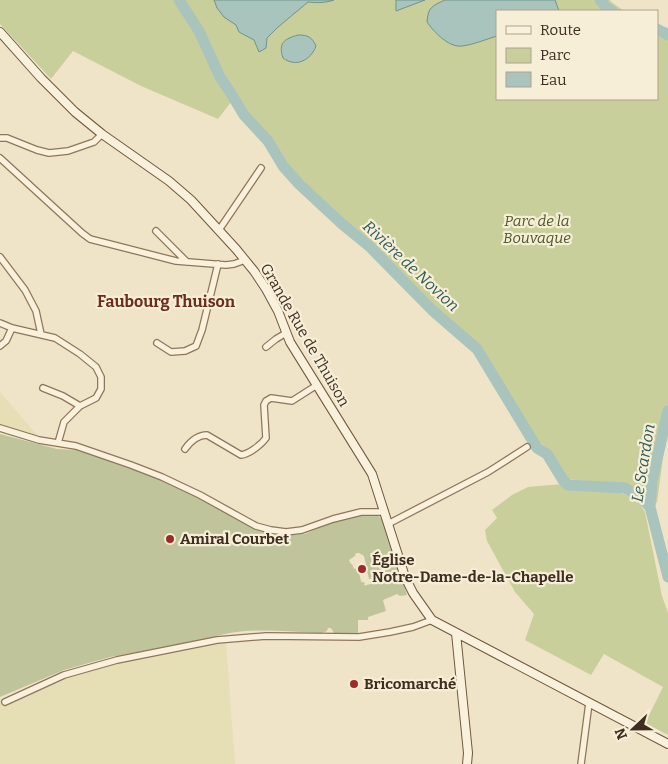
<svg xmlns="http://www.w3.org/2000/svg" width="668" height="764" font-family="Bitter,serif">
	<rect width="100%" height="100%" fill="#f0e4c8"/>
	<path fill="#e6deb5" d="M0 392 37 435 0 425Z
		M226 643 235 764H0V699L13 695 64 672 137 656Z"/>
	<path fill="#c9cf9b" d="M0 0H611L610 1 624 11H497V99H657V25L668 28V432L663 457 657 503 626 485 567 479 550 451 542 444 534 447 475 351 431 312 367 248 297 185 281 166 267 142 231 102 218 119 141 86 73 51 51 79 0 24Z
		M562 484 578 491H617L637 500 645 512 662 596 668 613V735L645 723 663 687 604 654 591 675 525 640 534 614 515 592 487 541 485 530 497 518 492 510 512 495 528 487Z"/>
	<path fill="#bfc49a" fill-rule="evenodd" d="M0 434 57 449 77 450 86 452 123 466 169 480 219 507 248 525 261 530 274 533 288 535 305 534 327 524 358 515 368 514 378 515 383 520 407 595 400 596 397 594 383 600 386 611 368 617V620H358V633H334L331 628H328L327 631 322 633C283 632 242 625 205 640L110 657 64 670 0 697ZM356 553H359L364 556 369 579 375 578 376 579 375 581 370 582 371 584 366 585V586L364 585 365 583 360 581H361L358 568 354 569 352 564H351L349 560 355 556Z"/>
	<path fill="#a9c4bc" stroke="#6f938a" d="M214 0H334C325 3 317 3 308 2L277 28 267 38 266 48 259 52 254 40 239 32 236 25 224 17 217 8Z
		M396 0H425L396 11Z
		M445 0H555L559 11H497V36C487 39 472 45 462 46 449 48 434 32 427 22 428 7 432 6 445 0Z
		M298 35C308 35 312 37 316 46 311 60 296 68 283 58 278 43 284 39 298 35Z"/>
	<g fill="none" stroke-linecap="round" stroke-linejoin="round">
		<path stroke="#a9c4bc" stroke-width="11" d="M179 0 199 31 220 77 230 92 244 115 268 141 283 166 299 184 342 224 369 246 432 310 477 349 537 448 547 454 563 480 568 485 625 488 639 496 650 507
			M600 0 606 7 612 11
			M657 29 668 35
			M668 411 652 481 650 507 668 577"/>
		<g stroke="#8d765c" stroke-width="8">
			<path id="street" d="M0 138H7L37 150 49 153 68 151 94 142 102 134
				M0 158 82 233 90 239 176 261 226 265 234 264 245 260
				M219 230 261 168
				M156 231 187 262
				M0 257 25 290 36 311 41 334
				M0 323 12 328 55 338 80 354 96 367 101 377V389L96 398 80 406 64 422 58 443
				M157 343 171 352 185 351 196 346 202 330 218 264
				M0 346 6 341 12 328
				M266 347 276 339 286 333
				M43 388 63 396 80 406
				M0 428 39 440 76 446 131 465 162 477 200 495 256 526 271 530 286 532 302 530 333 519 361 512H385
				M185 449C190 442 198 435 207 435L241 455C249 454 261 445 266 438L264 405 266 401 271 398 292 401 317 385
				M388 524 488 472 527 447
				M5 702 64 675 117 660 217 640 266 636 359 637 390 632 413 627 432 620
				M581 764 589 703"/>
		</g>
		<g stroke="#6f573f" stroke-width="10">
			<path id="secondary" d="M0 32 41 78 75 112 102 134 169 181 191 200 236 249 254 271 266 289 278 311 290 342 372 474 405 577 413 593 432 620 668 744
				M456 633 468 753 467 764"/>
		</g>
		<use href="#street" stroke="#faf1dc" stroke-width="5.5"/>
		<use href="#secondary" stroke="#faf1dc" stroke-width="8"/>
	</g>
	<g fill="#9e2a2b" stroke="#f7eed8" stroke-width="2">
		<circle cx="170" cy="539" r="5"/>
		<circle cx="362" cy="569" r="5"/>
		<circle cx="354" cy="684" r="5"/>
	</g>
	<g text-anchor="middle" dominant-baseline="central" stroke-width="4.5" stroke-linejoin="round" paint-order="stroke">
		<g font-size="15" font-style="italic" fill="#4d5a26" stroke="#f7eed8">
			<text x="537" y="221">Parc de la<tspan x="537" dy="17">Bouvaque</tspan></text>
		</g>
		<g font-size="15" fill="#3d2e20" stroke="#f7eed8">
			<text transform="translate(305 335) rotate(60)">Grande Rue de Thuison</text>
		</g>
		<g font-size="15" font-weight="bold" fill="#3d2e20" stroke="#f7eed8" text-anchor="start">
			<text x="180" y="539">Amiral Courbet</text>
			<text x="372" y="560">Église<tspan x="372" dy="17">Notre-Dame-de-la-Chapelle</tspan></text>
			<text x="364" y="684">Bricomarché</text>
		</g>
		<g font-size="16" font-style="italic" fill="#2f5d5a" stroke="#f7eed8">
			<text transform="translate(411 266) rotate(43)">Rivière de Novion</text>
			<text transform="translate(643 463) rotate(-81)">Le Scardon</text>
		</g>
		<g font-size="16" font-weight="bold" fill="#6b2e1e" stroke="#f7eed8">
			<text x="166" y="301">Faubourg Thuison</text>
		</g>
	</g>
	<rect x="496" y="10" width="162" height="90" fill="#f7eed8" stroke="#ada18e"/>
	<rect x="506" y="26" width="25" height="8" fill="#faf1dc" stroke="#ada18e"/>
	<text x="540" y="35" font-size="15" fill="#3d2e20">Route</text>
	<rect x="506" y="48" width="25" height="15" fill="#c9cf9b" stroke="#ada18e"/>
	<text x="540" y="60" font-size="15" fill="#3d2e20">Parc</text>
	<rect x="506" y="72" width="25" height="15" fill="#a9c4bc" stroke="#ada18e"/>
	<text x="540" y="85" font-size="15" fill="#3d2e20">Eau</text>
	<g transform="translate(633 729) rotate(248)" stroke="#f7eed8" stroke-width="4" paint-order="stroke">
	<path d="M0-4L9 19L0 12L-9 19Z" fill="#3d2e20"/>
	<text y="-8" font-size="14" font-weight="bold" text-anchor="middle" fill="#3d2e20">N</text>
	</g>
</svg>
